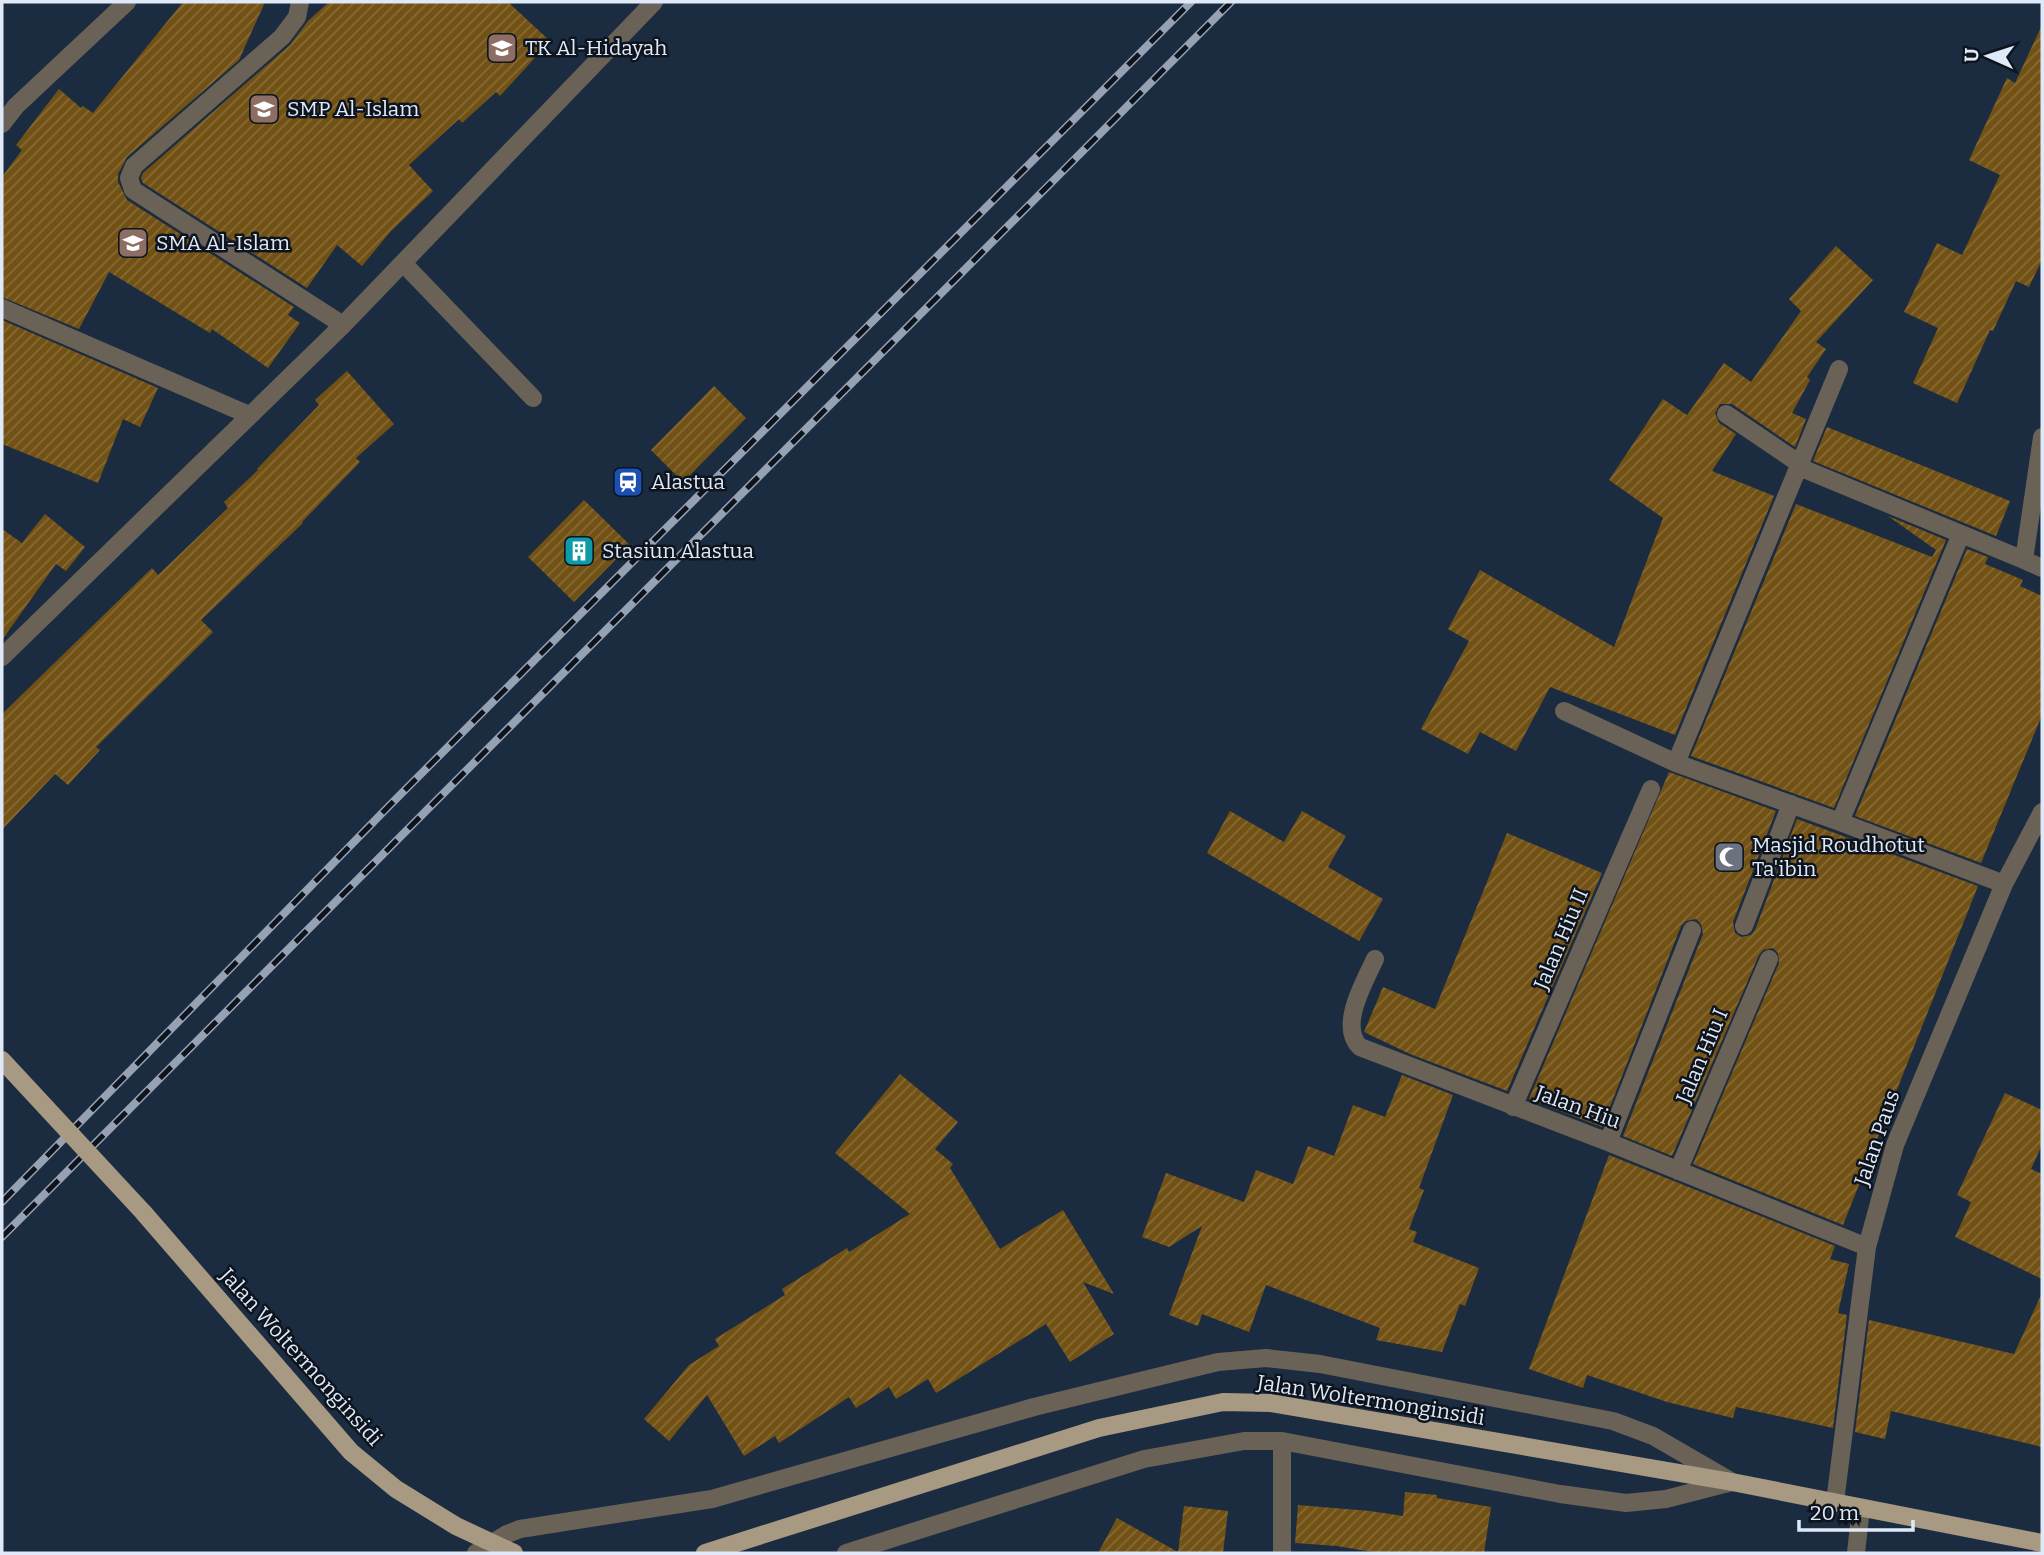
<svg xmlns="http://www.w3.org/2000/svg" width="2044" height="1555" font-family="Bitter,serif">
	<defs>
		<pattern id="building-hatch" width="6" height="6" patternUnits="userSpaceOnUse" patternTransform="scale(1.75)"><rect width="6" height="6" fill="#725114"/><path d="M-1 1l2-2M0 6l6-6M5 7l2-2" fill="none" stroke="#866a37"/></pattern>
	</defs>
	<rect width="100%" height="100%" fill="#1c2c40"/>
	<path fill="url(#building-hatch)" d="M183 2H265L239 60 127 157 118 174V182L127 200 294 307 288 315 300 323 268 368 212 329 210 333 109 272 79 329 2 297V177L22 150 16 145 59 89 81 108 83 106 93 113Z
		M329 2H508L550 41 500 96 496 92 462 123 459 119 409 165 433 191 391 231 362 266 337 245 307 288 143 183 141 178 143 173 290 45 308 21Z
		M2042 25V260L2029 287 2016 281 1993 331 1990 330 1957 403 1913 383 1938 328 1904 312 1937 243 1962 255 2000 175 1969 160 2007 78 2015 83Z
		M1836 246 1873 280 1816 342 1826 349 1807 377 1810 380 1792 413 1806 419 1795 447 1732 404H1720L1715 413 1719 423 1736 434 1712 471 1774 496 1675 735 1550 687 1516 751 1480 732 1468 754 1421 729 1469 641 1448 629 1480 570 1614 647 1663 518 1609 480 1663 399 1687 415 1724 363 1751 382 1801 311 1789 299Z
		M2 320 158 388 140 427 123 419 98 483 2 444Z
		M347 371 394 424 356 458 360 462 302 522 303 523 201 620 213 632 96 747 100 750 68 785 55 774 2 830V714L152 568 158 575 228 508 224 502 258 470 257 469 319 405 315 400Z
		M714 386 746 418 683 482 651 450Z
		M1827 427 2010 501 1996 536 1813 461Z
		M584 500 630 545 574 602 528 557Z
		M1796 504 1932 557 1936 550 1888 516 1946 540 1834 808 1691 756Z
		M45 514 85 547 66 571 56 564 2 640V529L22 543Z
		M1967 549 1988 557 1985 564 2023 580 2020 586 2042 596V715L1981 863 1855 816Z
		M1669 772 1776 811 1733 922 1735 933 1741 937 1751 935 1755 930 1797 819 1978 886 1843 1225 1693 1164 1779 963 1778 953 1773 948 1763 950 1759 955 1672 1156 1623 1136 1703 934 1701 924 1696 919 1686 921 1681 926 1602 1127 1529 1099Z
		M1230 811 1284 842 1302 811 1346 836 1328 867 1383 899 1359 941 1207 853Z
		M1507 833 1602 873 1507 1091 1410 1054 1364 1032 1383 987 1435 1009Z
		M900 1074 958 1122 935 1149 953 1164 950 1168 1000 1249 1063 1210 1114 1294 1083 1282 1114 1334 1070 1362 1046 1324 936 1393 928 1379 896 1399 889 1387 856 1408 849 1397 779 1443 775 1436 744 1456 707 1395 669 1441 644 1419 689 1365 719 1346 715 1339 785 1295 782 1289 847 1248 849 1252 910 1214 835 1153Z
		M1402 1075 1453 1095 1419 1188 1424 1190 1409 1229 1417 1232 1413 1242 1479 1268 1465 1306 1460 1304 1442 1352 1376 1340 1380 1328 1266 1285 1249 1332 1202 1314 1198 1326 1169 1315 1202 1226 1169 1247 1142 1237 1166 1173 1244 1202 1256 1170 1293 1184 1308 1146 1334 1156 1353 1105 1385 1117Z
		M2005 1093 2042 1110V1145L2031 1169 2042 1174V1279L1955 1237 1971 1202 1957 1195Z
		M1609 1155 1835 1246 1830 1259 1849 1264 1838 1313 1847 1315 1833 1428 1736 1407 1733 1418 1667 1402 1587 1375 1583 1388 1529 1369Z
		M2042 1293V1447L1891 1411 1885 1439 1855 1432 1869 1320 2014 1354Z
		M1405 1492 1437 1495V1498L1491 1507 1484 1553H1378L1337 1546 1295 1543 1298 1505 1370 1511 1403 1516Z
		M1184 1506 1228 1511 1223 1553H1098L1117 1518 1178 1552Z"/>
	<g fill="none" stroke-linecap="round" stroke-linejoin="round">
		<path stroke="#6a6257" stroke-width="18" d="M300 2 297 17 282 37 134 166 129 178 133 190 343 325
			M2 124 16 106 127 2
			M403 263 533 398
			M2 308 249 415
			M1726 414 1800 464
			M2042 437 2024 560 2042 568
			M1799 467 2024 560
			M2 657 343 325 654 2
			M1564 711 1676 763 1840 822 2004 884
			M1676 763 1839 369
			M1840 822 1961 534
			M1744 926 1791 804
			M1375 959C1365 981 1338 1026 1360 1047L1608 1142 1867 1247
			M1513 1107 1651 789
			M1608 1142 1692 930
			M1678 1171 1769 959
			M1835 1502 1867 1247 1895 1145 2004 884 2042 812
			M476 1553 507 1534 520 1529 712 1499 1034 1407 1218 1362 1266 1358 1320 1364 1613 1421 1653 1436 1729 1480
			M846 1553 1144 1459 1244 1441H1282L1560 1494 1626 1503 1666 1499 1732 1482
			M1282 1553V1441
			M1856 1553 1861 1508"/>
		<path stroke="#a89982" stroke-width="18" d="M705 1553 1099 1428 1223 1402 1271 1403 1732 1482 2042 1543"/>
		<g stroke="#96a2b3" stroke-width="8">
			<path id="rail" d="M2 1202 390 805 1191 2
				M2 1237 1231 2"/>
		</g>
		<use href="#rail" stroke="#0d141d" stroke-width="5" stroke-dasharray="16" stroke-linecap="butt"/>
		<path stroke="#a89982" stroke-width="18" d="M2 1060 143 1212 351 1452 396 1489 456 1526 514 1553"/>
	</g>
	<defs>
		<g id="school-square" transform="scale(1.575)"><rect x="-9" y="-9" width="18" height="18" rx="4" fill="#8d6e63" stroke="#0d141d"/><path d="M0-5L7-2L0 1L-7-2ZM-4 1L0 2.5L4 1V4Q0 6-4 4Z" fill="#fff"/></g>
		<g id="station-square" transform="scale(1.575)"><rect x="-9" y="-9" width="18" height="18" rx="4" fill="#1a4fb4" stroke="#0d141d"/><path d="M-3-6H3Q5-6 5-4V2Q5 4 3 4L4.5 6H3L1.5 4h-3L-3 6H-4.5L-3 4Q-5 4-5 2V-4Q-5-6-3-6ZM-3.5-4v3h7v-3ZM-3.5 1v1.5H-2V1ZM2 1v1.5H3.5V1Z" fill="#fff"/></g>
		<g id="building-square" transform="scale(1.575)"><rect x="-9" y="-9" width="18" height="18" rx="4" fill="#0f9aa8" stroke="#0d141d"/><path d="M-4-6H4V6H1V3H-1V6H-4ZM-2.5-4.3h1.7v1.8h-1.7ZM.8-4.3h1.7v1.8H.8ZM-2.5-1h1.7V.8h-1.7ZM.8-1h1.7V.8H.8Z" fill="#fff"/></g>
		<g id="mosque-square" transform="scale(1.575)"><rect x="-9" y="-9" width="18" height="18" rx="4" fill="#6b7280" stroke="#0d141d"/><path d="M3.5-4.9A6 6 0 1 0 3.5 4.9A5 5 0 1 1 3.5-4.9Z" fill="#fff"/></g>
	</defs>
	<g fill-rule="evenodd">
		<use href="#school-square" x="502" y="48"/>
		<use href="#school-square" x="264" y="109"/>
		<use href="#school-square" x="133" y="243"/>
		<use href="#station-square" x="628" y="482"/>
		<use href="#building-square" x="579" y="551"/>
		<use href="#mosque-square" x="1729" y="857"/>
	</g>
	<g text-anchor="middle" dominant-baseline="central" stroke-width="5" stroke-linejoin="round" paint-order="stroke">
		<g font-size="21" fill="#dfe9f7" stroke="#0d141d" text-anchor="start">
			<text x="525" y="48">TK Al-Hidayah</text>
			<text x="287" y="109">SMP Al-Islam</text>
			<text x="156" y="243">SMA Al-Islam</text>
			<text x="651" y="482">Alastua</text>
			<text x="602" y="551">Stasiun Alastua</text>
			<text x="1752" y="845">Masjid Roudhotut<tspan x="1752" dy="24">Ta'ibin</tspan></text>
		</g>
		<g font-size="21" fill="#dfe9f7" stroke="#0d141d">
			<text transform="translate(1561 939) rotate(-67)">Jalan Hiu II</text>
			<text transform="translate(1702 1056) rotate(-67)">Jalan Hiu I</text>
			<text transform="translate(1578 1107) rotate(20)">Jalan Hiu</text>
			<text transform="translate(1877 1138) rotate(-71)">Jalan Paus</text>
			<text transform="translate(301 1357) rotate(48)">Jalan Woltermonginsidi</text>
			<text transform="translate(1371 1400) rotate(9)">Jalan Woltermonginsidi</text>
		</g>
	</g>
	<rect width="2044" height="1555" fill="none" stroke="#dfe9f7" stroke-width="7"/>
	<g transform="translate(1988 56) rotate(273)" stroke="#0d141d" stroke-width="5" paint-order="stroke">
	<path d="M0-5L12 26L0 18L-12 26Z" fill="#dfe9f7"/>
	<text y="-10" font-size="19" font-weight="bold" text-anchor="middle" fill="#dfe9f7">U</text>
	</g>
	<path d="M1799 1520v10h114v-10" fill="none" stroke="#dfe9f7" stroke-width="3.5"/>
	<text x="1810" y="1520" font-size="21" fill="#dfe9f7" stroke="#0d141d" stroke-width="5" paint-order="stroke">20 m</text>
</svg>
